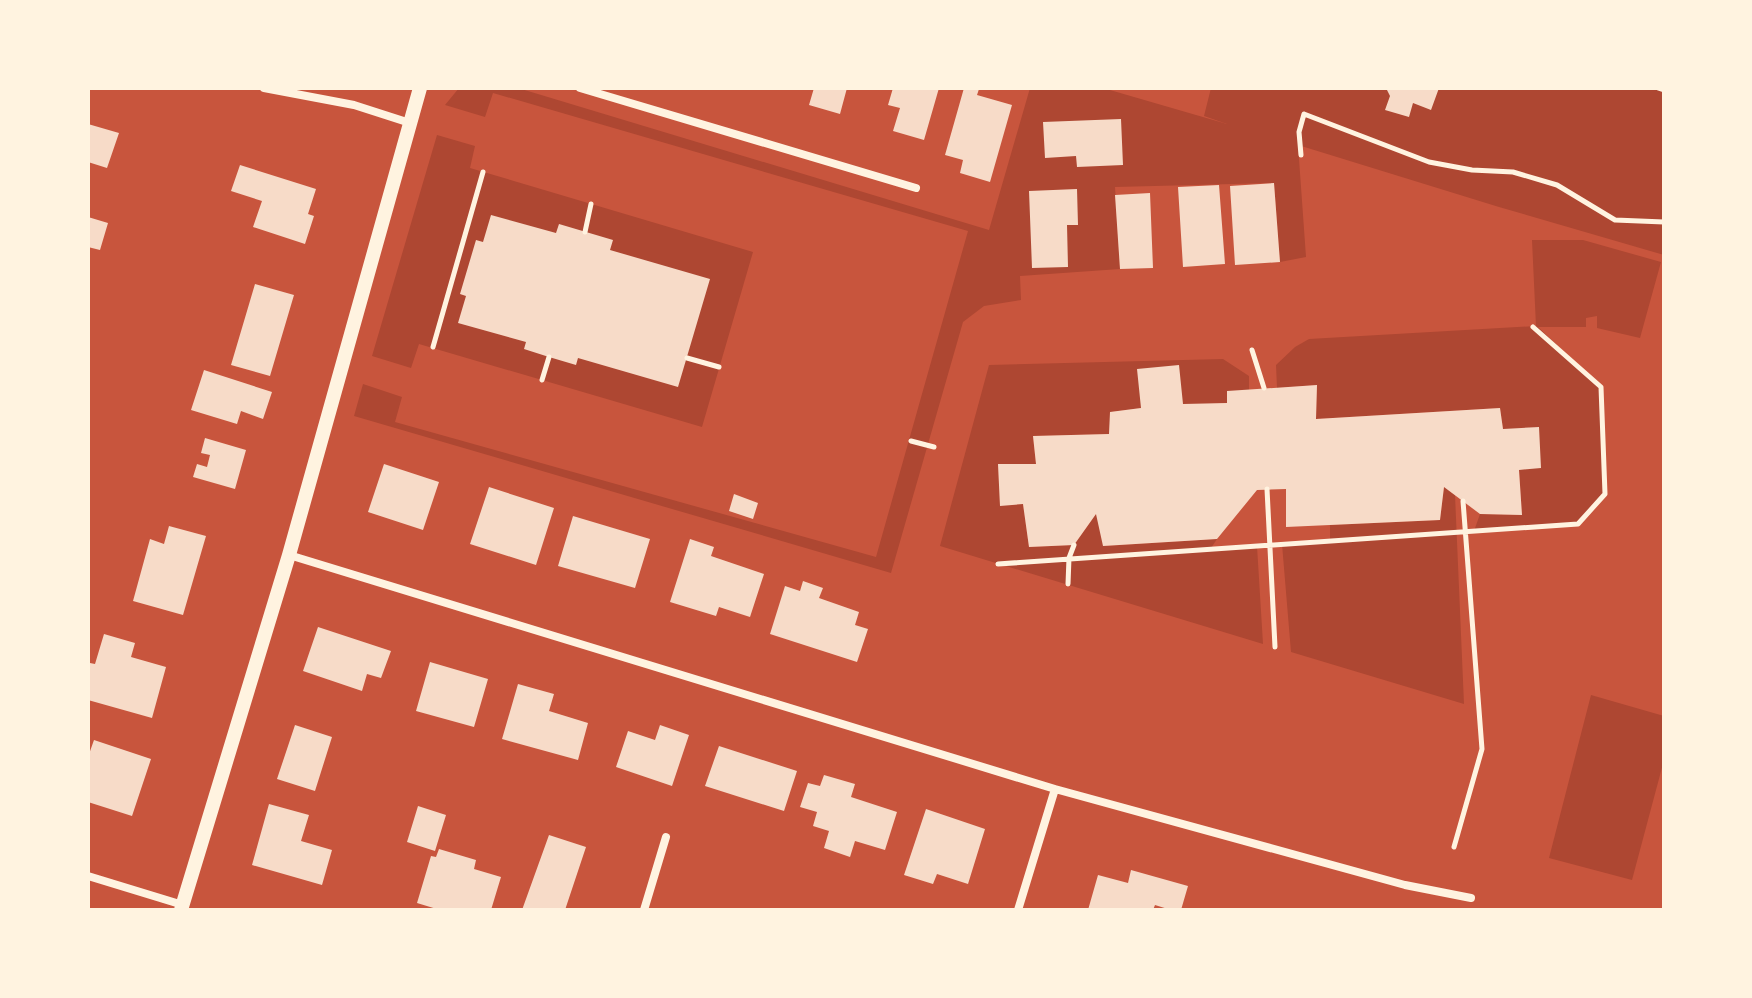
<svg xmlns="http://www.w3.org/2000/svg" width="1752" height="998" font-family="Jost,sans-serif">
	<rect width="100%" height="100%" fill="#c8553d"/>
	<path fill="#ae4732" d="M459 88H518L989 230 1030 88H1103L1227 124 1204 116 1211 88H1664V255L1499 207 1298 145 1306 257 1280 262 1274 183 1115 187 1120 269 1020 276 1021 300 984 306 963 322 891 573 354 416 363 384 402 397 395 422 876 557 968 231 493 93 485 117 445 105Z
		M437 135 475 146 470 168 753 252 702 427 419 344 411 368 372 356Z
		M1532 240H1583L1661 262 1640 338 1597 328V316L1586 318V327H1538L1601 387 1605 494 1578 524 1474 531 1480 514 1522 515 1519 470 1503 429 1500 408 1316 419 1317 385 1277 388 1276 365 1295 347 1309 339 1536 326Z
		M1223 359 1249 376V390L1227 403 1141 408 1111 412 1109 434 1033 436 1036 464H998L1000 505 1023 504 1029 547 1074 545 1096 514 1104 546 1217 539 1211 548 1257 546 1263 644 940 546 989 365Z
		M1444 487 1455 495 1464 704 1291 652 1282 544 1330 541V525L1440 520Z
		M1591 695 1664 716V760L1632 880 1549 858Z"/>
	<path fill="#f7dbc8" d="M814 88H847L840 114 809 105Z
		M893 88H939L924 140 893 131 900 108 888 105Z
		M964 88 979 89 977 95 1012 105 990 182 960 173 963 160 945 155Z
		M1386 88H1439L1431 110 1413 103 1409 117 1385 110 1390 96Z
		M1121 119 1123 165 1077 167 1076 156 1045 158 1043 122Z
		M88 124 119 133 107 168 88 162Z
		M240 165 316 189 308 214 314 216 305 244 253 227 262 201 231 191Z
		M1274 183 1280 262 1235 265 1230 186Z
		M1219 185 1225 264 1183 267 1178 187Z
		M1077 189 1078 225H1067L1068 267 1032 268 1029 191Z
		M1150 193 1153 268 1120 269 1115 195Z
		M491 215 556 233 559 224 613 240 610 250 710 279 678 387 578 358 576 365 549 357 524 349 526 342 458 323 466 296 460 294 476 240 483 242Z
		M88 217 108 223 100 250 88 247Z
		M255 284 294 295 270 376 231 365Z
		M1179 365 1183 404 1227 403V391L1317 385 1316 419 1500 408 1503 429 1539 427 1541 468 1519 470 1522 515 1480 514 1444 487 1440 520 1286 527V489L1257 490 1217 539 1103 546 1096 514 1074 545 1029 547 1023 504 1000 506 998 464H1036L1033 436 1109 434 1110 412 1141 408 1137 369Z
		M204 370 272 392 263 419 241 411 237 424 191 410Z
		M205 438 246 450 235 489 193 477 197 464 207 467 210 455 201 453Z
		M384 464 439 482 423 530 368 512Z
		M489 487 554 508 536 565 470 544Z
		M734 494 758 503 753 519 729 511Z
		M573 516 650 539 635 588 558 566Z
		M169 526 206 536 183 615 133 601 150 539 164 544Z
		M690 539 714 547 711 556 764 574 750 617 719 607 716 616 670 602Z
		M803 581 823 588 819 598 859 612 855 625 868 629 857 662 770 634 785 586 800 591Z
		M318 627 391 651 381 678 367 674 362 691 303 671Z
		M104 634 135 643 131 657 166 667 152 718 88 700V671L90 663 95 664Z
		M430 662 488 679 474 727 416 711Z
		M518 684 554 694 549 711 588 723 578 760 502 739Z
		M295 725 332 737 315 791 277 779Z
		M660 725 689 735 672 786 616 767 628 731 655 740Z
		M94 740 151 759 132 816 88 802V757Z
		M719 746 797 771 784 811 705 786Z
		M824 775 855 784 851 797 897 812 885 850 855 841 850 857 824 848 829 831 813 826 817 812 800 807 808 783 820 786Z
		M269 804 309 815 301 841 332 850 322 885 252 865Z
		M418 806 446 815 435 851 407 842Z
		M926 809 985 829 968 884 937 874 933 884 904 875Z
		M549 835 586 847 565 910H522Z
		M439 849 476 860 474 869 501 877 491 910H440L417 903 431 856 436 857Z
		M1131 870 1188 886 1181 910H1171L1155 905 1153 910H1088L1098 875 1128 883Z"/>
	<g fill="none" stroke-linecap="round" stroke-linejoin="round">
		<path stroke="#fff3e0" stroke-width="5" d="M1658 88 1664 90
			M1301 155 1299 132 1304 114 1429 162 1472 170 1513 172 1557 185 1615 220 1664 222
			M585 232 591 204
			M433 347 483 172
			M1252 350 1264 388
			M687 358 719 367
			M542 380 549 357
			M911 441 934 447
			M1267 489 1275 647
			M998 564 1578 524 1605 494 1601 387 1533 327
			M1068 584 1069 558 1074 545
			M1454 847 1482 749 1463 501"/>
		<path stroke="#fff3e0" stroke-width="8" d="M264 88 354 105 410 123
			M580 88 916 188
			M289 555 1055 789 1405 885 1471 898
			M88 876 183 905
			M644 910 666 837
			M1018 910 1055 789"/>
		<path stroke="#fff3e0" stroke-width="14" d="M181 910 289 555 420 88"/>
	</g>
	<rect width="1752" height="998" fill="none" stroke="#fff3e0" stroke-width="180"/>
</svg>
